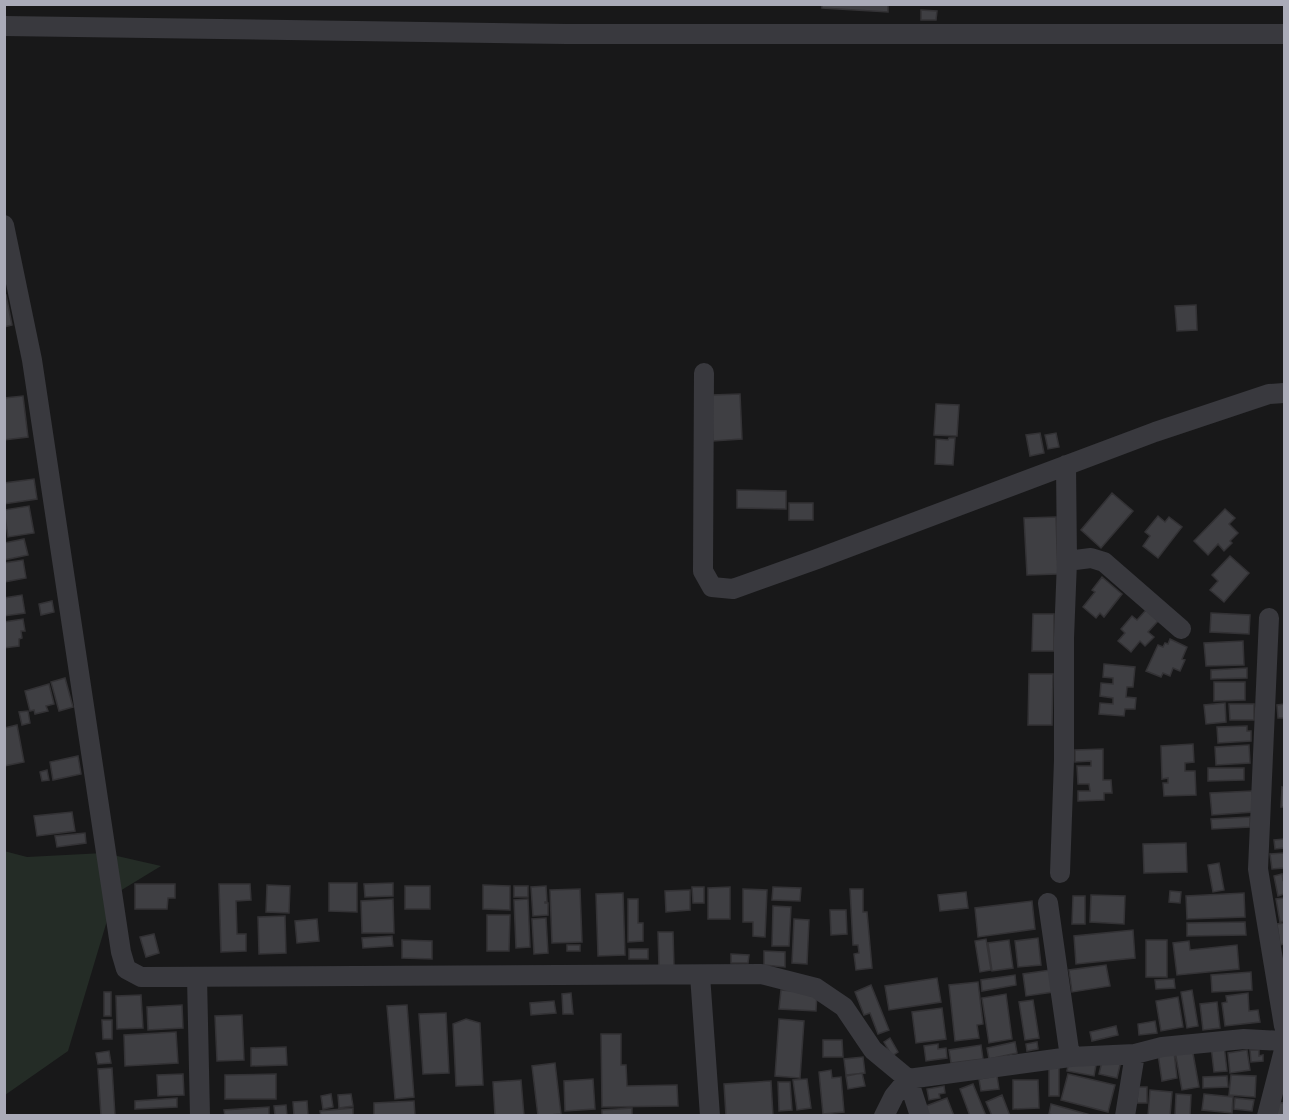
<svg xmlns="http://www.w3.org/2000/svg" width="1289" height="1120" font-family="'Public Sans',sans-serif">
	<rect width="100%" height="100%" fill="#181819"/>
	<path fill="#242c26" d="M4 851 27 857 104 853 161 866 115 894 68 1051 5 1095Z"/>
	<path fill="#3f3f43" stroke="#333235" stroke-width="1.5" d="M822 4H888V12L822 8Z
		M921 10 937 11 936 20H921Z
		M6 295 12 325 4 327V296Z
		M1196 305 1197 330 1177 331 1175 306Z
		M740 394 742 439 713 441 711 395Z
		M23 396 28 437 4 440V398Z
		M936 404 959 405 957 436 934 435Z
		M1040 433 1044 453 1030 456 1026 435Z
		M1056 433 1059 447 1048 449 1045 435Z
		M949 438H955L953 465 935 464 936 439 948 440Z
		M34 479 37 499 4 504V483Z
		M737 490 786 491V509L737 508Z
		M1112 493 1133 511 1101 548 1081 530Z
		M789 503H813V520H789Z
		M29 506 34 533 8 537 4 510Z
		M1225 509 1235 518 1229 524 1238 533 1230 541 1232 543 1224 551 1218 544 1208 555 1194 541Z
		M1158 516 1165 522 1169 517 1182 527 1158 558 1143 546 1150 536 1145 532Z
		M1056 517 1058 574 1027 575 1024 518Z
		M24 539 28 555 4 560V543Z
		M1230 556 1249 573 1224 602 1210 590 1218 581 1212 575Z
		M23 560 26 578 4 582V563Z
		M1102 577 1122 594 1104 617 1100 613 1096 618 1083 607 1095 592 1092 590Z
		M22 595 25 613 4 616V598Z
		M52 601 54 612 41 615 39 604Z
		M1146 610 1158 621 1148 632 1154 637 1145 646 1140 641 1131 652 1118 641 1125 633 1121 629 1132 616 1137 620Z
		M1211 613 1250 615 1249 634 1210 632Z
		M1033 614H1054V651H1032Z
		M23 619 25 631H21L22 638 19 639V646L4 648V622Z
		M1170 639 1187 647 1182 659 1185 660 1180 671 1173 668 1170 676 1163 673 1161 677 1146 671 1158 645 1163 647 1165 643 1168 644Z
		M1243 641 1244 665 1206 666 1204 643Z
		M1104 664 1135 667 1133 687H1127L1126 697 1136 698 1135 709H1125L1124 716 1099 714 1100 703 1113 704V698L1100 696 1101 683 1113 684V678L1103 677Z
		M1247 668V678L1211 679V670Z
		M1029 674H1053L1052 725H1028Z
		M65 678 73 707 59 711 51 682Z
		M1214 682H1245V700L1214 701Z
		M49 684 54 704 46 706 48 711 35 714 34 710 30 711 25 691Z
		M1225 703 1226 722 1206 724 1204 705Z
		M1229 704H1254V720H1230Z
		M1284 704V718H1278L1277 705Z
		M28 711 30 723 22 725 19 712Z
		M17 725 24 762 4 766V728Z
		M1247 726V731H1251V741L1218 743 1217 727Z
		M1193 744 1194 762 1185 763V771H1195L1196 795 1164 796 1163 783H1168V778L1162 779 1161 746Z
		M1249 745 1250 763 1216 765 1215 747Z
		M1103 749V780H1111L1112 793H1104V800L1078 801V791H1090L1089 784H1078L1077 766H1091V761L1075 762V750Z
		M78 756 81 774 53 780 50 762Z
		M1208 768H1244V780L1208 781Z
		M47 770 49 780 42 781 40 772Z
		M1282 787 1284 788V807H1281Z
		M1252 791 1254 812 1212 815 1210 793Z
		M72 812 75 831 37 836 34 816Z
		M1250 817V827L1212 829 1211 819Z
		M85 833 86 843 57 847 55 836Z
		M1284 839V848L1275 849 1274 840Z
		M1186 843 1187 872 1144 873 1143 844Z
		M1284 853V868L1272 869 1270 854Z
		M1219 863 1224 890 1213 892 1208 865Z
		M1282 874 1283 880 1284 879V894L1278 896 1274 876Z
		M329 883H357V912L329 911Z
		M393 883V896L365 897 364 884Z
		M135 884H175V898H168L167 909H135Z
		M219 884H250L251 900 236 901 237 934H246V951L221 952Z
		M267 885 290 886 289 913 266 912Z
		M483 885 510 886V910L483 909Z
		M405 886H430V909H405Z
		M514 886H528V897H514Z
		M546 886 547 902H545V903H548V915L533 916 531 887Z
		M692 887H704V903H693Z
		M730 887V919H708V888Z
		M773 887 801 888 800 901 772 900Z
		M580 889 582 942 552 943 550 890Z
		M743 889 767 890 765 937 753 936V922H743Z
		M850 889H863V912H867L872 968 856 970 854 954 859 953 858 945H853Z
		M690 890V910L666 912 665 891Z
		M1170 891 1181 892 1180 903 1169 902Z
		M966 892 968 908 940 911 938 895Z
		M623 893 625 955 598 956 596 894Z
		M1244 893 1245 917 1187 919 1186 896Z
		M1091 895 1125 896 1124 924 1090 922Z
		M1073 896H1085V924H1072Z
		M1284 898V921L1280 922 1276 899Z
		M393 899 394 933H362L361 901Z
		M528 899 530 947 516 948 514 900Z
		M628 899H638V923H643V941L628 942Z
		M1032 901 1035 929 978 937 975 908Z
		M773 906 791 907 789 946H772Z
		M830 910H846L847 934 831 935Z
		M487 915H510L509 951H487Z
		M285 916 286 953 259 954 258 917Z
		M546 918 548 953 534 954 532 919Z
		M317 919 319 941 297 943 295 921Z
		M794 919 809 920 807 964 792 963Z
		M1245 922 1246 935 1187 936V923Z
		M1284 923V944L1280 945 1277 924Z
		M1133 930 1135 958 1076 964 1074 936Z
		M658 932H673L674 967 659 968Z
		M154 934 159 953 146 957 140 937Z
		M392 936 393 946 363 948 362 938Z
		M1038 938 1041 965 1018 967 1015 941Z
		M986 939 991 970 980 972 975 941Z
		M402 940 432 941V959L402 958Z
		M1009 940 1013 968 992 971 988 943Z
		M1146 940H1167V977H1146Z
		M1189 941 1190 950 1237 945 1239 969 1177 975 1173 943Z
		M567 945H580V951H567Z
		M629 949H648V959H629Z
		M764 951 785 952V967L764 965Z
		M731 954 749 955 748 963H731Z
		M1106 965 1110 986 1072 992 1069 970Z
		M1050 970 1053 992 1026 996 1023 974Z
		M1251 972 1252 990 1212 992 1211 975Z
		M1015 975 1016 985 982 991 981 980Z
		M937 978 941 1002 889 1010 885 986Z
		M1174 979 1175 988 1156 989 1155 980Z
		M978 982 983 1024 977 1025 979 1038 955 1041 949 985Z
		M871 985 889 1030 878 1034 870 1013 864 1015 855 992Z
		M781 990 817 993 816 1011 779 1009Z
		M1192 990 1198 1026 1187 1028 1181 992Z
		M104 992H111V1016H104Z
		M571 993 573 1014H563L562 994Z
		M1248 993 1249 1011 1258 1010 1260 1022 1225 1026 1222 1003 1227 1002 1226 996Z
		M1006 994 1012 1039 989 1043 982 998Z
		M141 995 143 1028 117 1029 116 996Z
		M1178 997 1183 1027 1161 1031 1156 1001Z
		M1033 1000 1039 1038 1025 1040 1019 1002Z
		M554 1001 556 1013 531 1015 530 1003Z
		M1217 1002 1220 1028 1203 1030 1200 1004Z
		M182 1005 183 1028 148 1030 147 1007Z
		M407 1005 414 1097 395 1099 387 1006Z
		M942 1008 946 1039 916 1043 912 1012Z
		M446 1013 449 1073 423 1074 419 1014Z
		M242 1015 244 1060 217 1061 215 1016Z
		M466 1019 480 1023 483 1085 456 1086 453 1024Z
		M779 1019 804 1021 800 1078 775 1076Z
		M102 1020H112V1039H103Z
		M1155 1021 1157 1033 1139 1035 1138 1024Z
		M1116 1026 1118 1035 1092 1041 1090 1032Z
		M176 1032 178 1063 125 1066 124 1035Z
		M601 1034H621V1065H626L627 1086 677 1085 678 1106 602 1107Z
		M890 1038 898 1052 892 1056 884 1042Z
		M823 1040H842L843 1057H823Z
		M1015 1042 1017 1053 989 1059 987 1048Z
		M1037 1042 1038 1049 1027 1051 1026 1044Z
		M938 1044V1049L946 1048 947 1058 926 1061 924 1046Z
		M981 1045 983 1059 951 1063 949 1050Z
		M1224 1045 1227 1071 1214 1072 1211 1046Z
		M286 1047 287 1065 251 1066V1048Z
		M1192 1048 1199 1087 1182 1090 1175 1051Z
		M1247 1050 1250 1070 1230 1073 1228 1053Z
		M1250 1050H1259V1056L1263 1055V1061L1251 1062Z
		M109 1051 111 1063 98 1064 96 1053Z
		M1174 1052 1177 1078 1162 1081 1158 1054Z
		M863 1057 865 1073 846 1075 844 1059Z
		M1103 1057 1121 1061 1117 1078 1099 1074Z
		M1069 1060 1096 1065 1094 1076 1067 1071Z
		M555 1063 561 1114 538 1116 532 1066Z
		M1049 1067H1059V1096H1049Z
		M112 1068 115 1116H101L98 1069Z
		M831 1070 832 1078 841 1077 844 1112 823 1114 819 1072Z
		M862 1073 865 1086 848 1089 846 1076Z
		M183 1074 184 1095 158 1096 157 1075Z
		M276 1074V1099H225V1075Z
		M1068 1074 1115 1085 1108 1112 1061 1100Z
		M1231 1075 1256 1076 1255 1097 1229 1095Z
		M997 1076 999 1089 981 1091 979 1079Z
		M1227 1076 1228 1087 1203 1088V1077Z
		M593 1079 595 1109 565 1111 564 1081Z
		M807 1079 811 1108 797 1110 793 1080Z
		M521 1080 524 1116H495L493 1082Z
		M1013 1080H1038L1039 1108 1013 1109Z
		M771 1081 773 1116H726L724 1084Z
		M778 1082H790L792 1110 779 1111Z
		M973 1084 986 1116H970L960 1089Z
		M944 1086 945 1093 939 1094 940 1098 929 1100 927 1089Z
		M1138 1087H1147V1103H1137Z
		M1150 1090 1172 1092 1170 1116H1148Z
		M331 1094 333 1107 323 1109 321 1096Z
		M351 1094 353 1106 339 1108 338 1095Z
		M1176 1094 1191 1095 1190 1116H1175Z
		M1204 1094 1233 1097 1232 1113 1202 1110Z
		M1002 1095 1010 1116H992L986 1102Z
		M177 1098V1107L135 1109V1101Z
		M947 1098 954 1116H929L926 1106Z
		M1235 1098 1254 1100 1252 1111 1234 1109Z
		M307 1101 308 1116H294L293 1102Z
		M414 1101 415 1116H374V1103Z
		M1275 1102 1284 1103V1116H1272Z
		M1051 1104 1094 1116H1056L1049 1114Z
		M286 1105 287 1116H275L274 1106Z
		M269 1107V1116H225L224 1110Z
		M353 1108V1116H321L320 1111Z
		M632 1108V1116H602V1110Z"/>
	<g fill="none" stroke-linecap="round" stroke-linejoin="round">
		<path stroke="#39393e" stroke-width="20" d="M4 26 567 34H1284
			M4 225 32 360 121 952 126 969 141 977 761 974 816 988 844 1007 873 1050 908 1079 920 1116
			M704 373 703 571 712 587 733 589 817 559 1155 432 1269 394 1284 393
			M1067 561 1091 558 1104 562 1181 629
			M1269 618 1258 869 1284 1026
			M1060 873 1064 760V638L1067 561 1066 465
			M1048 903 1070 1057
			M700 975 710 1116
			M197 977 200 1116
			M884 1116 894 1096 908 1079 1070 1057 1135 1054 1162 1047 1244 1039 1284 1041
			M1125 1116 1135 1054
			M1267 1116 1284 1050"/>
	</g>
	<rect width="1289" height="1120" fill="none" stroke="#aaabb8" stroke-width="12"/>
</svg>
